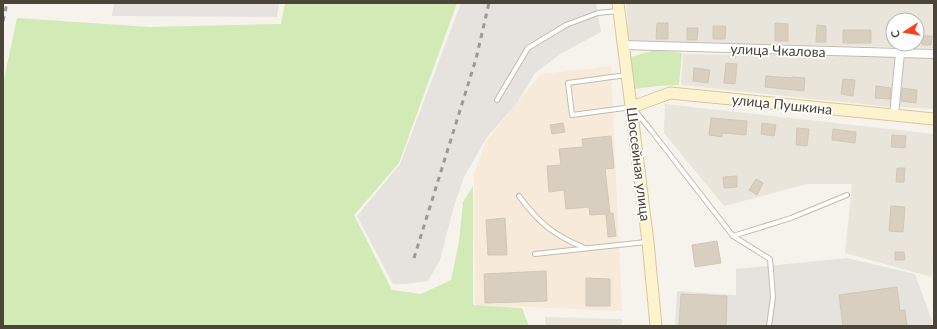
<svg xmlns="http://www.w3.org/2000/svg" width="937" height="329" font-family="Lato,sans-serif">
	<rect width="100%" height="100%" fill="#f6f3ec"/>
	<path fill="#eae5da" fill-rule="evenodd" d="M626 3H934V48L629 41ZM893 20H917V44H893Z
		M683 54 896 57 892 107 681 85Z
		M903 58H934V109L898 107Z
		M665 104 934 134V232L932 277 845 253 852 184H807L724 206 664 133Z
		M545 317 622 319V326H545Z"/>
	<path fill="#f7ead8" d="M611 66 622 311 475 305 474 174 486 141 541 74Z"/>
	<path fill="#e6e2dd" d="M114 3H279L277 17 112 16Z
		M461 3H596L601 32 562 53 535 73 517 103 487 137 464 177 454 206 440 260 428 281 406 284H393L357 216 400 164Z
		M847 258 915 274 932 321 931 326H675L677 291 736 295V269Z"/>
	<path fill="#d2eab5" d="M285 3H457L399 163 354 215 392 290 421 294 451 280 459 242 463 202 473 186V305L522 308 529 326H3V84L17 18 150 27 281 24Z
		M655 50 682 53 679 85 658 86 634 89 631 57Z"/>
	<path fill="#d8cfc1" stroke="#d3c7b4" d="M657 23H668V39H656Z
		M775 23 788 24V41H775Z
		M817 25 826 26V42H816Z
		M713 26H726L725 39H713Z
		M687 28H698L697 40H687Z
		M843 30H871V43H843Z
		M922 36H932L931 45H922Z
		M726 63 737 64 735 84 724 83Z
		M694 68 710 70 708 83 693 81Z
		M766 76 792 78V77L805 78 804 91 765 87Z
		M843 79 855 80 853 96 841 94Z
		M876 86 891 88 890 99 875 98Z
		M902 88 917 90 916 103 901 101Z
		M711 118 747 121 746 135 722 133V137L709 135Z
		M563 123 565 132 552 134 550 125Z
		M762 123 776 125 774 136 761 134Z
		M797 128 809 129 807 146 796 145Z
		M833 129 856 132 855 143 832 140Z
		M892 135 906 136 905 148 891 147Z
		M611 136 614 168 605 169 610 213H613L616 236 608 237 606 214 590 215 589 207 566 209 564 190 549 192 547 166 561 165 559 149 583 147 582 139Z
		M897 168H905L904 182H896Z
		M737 176V187L724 188 723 177Z
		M756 179 763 183 757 195 749 190Z
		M891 206 905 207 903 232 889 231Z
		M505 218 507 255H488L486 220Z
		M717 241 721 263 695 267 692 245Z
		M895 252H904L905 260H895Z
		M546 271 547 301 485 303 484 274Z
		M586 278 610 279V306H586Z
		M897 287 900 311 905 310 907 326H843L839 295Z
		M681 294 727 296 726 326H679Z"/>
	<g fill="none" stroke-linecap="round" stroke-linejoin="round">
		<g stroke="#c2bbae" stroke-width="6">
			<path id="lane" d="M626 75 568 83 572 115 632 107 650 129 733 236 770 259 773 297 769 326
				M497 100 528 48 566 25 598 13 618 11
				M519 196C539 223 553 235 585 248
				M733 236 791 218 847 195
				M535 254 646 242"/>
		</g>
		<g stroke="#c2bbae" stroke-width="10">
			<path id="street" d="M623 45 934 54
				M894 115 900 53"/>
		</g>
		<g stroke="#d6c79b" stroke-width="13">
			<path id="secondary" d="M618 3 648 242 656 326
				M632 107 670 93 934 119"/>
		</g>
		<use href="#lane" stroke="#fff" stroke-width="4"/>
		<use href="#street" stroke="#fff" stroke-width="8"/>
		<use href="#secondary" stroke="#fff3cd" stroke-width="11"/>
		<path stroke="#9a9a9a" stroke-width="3" stroke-dasharray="5 5" stroke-linecap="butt" d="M3 21 7 3
			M414 258 476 59 489 3"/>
	</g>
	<g text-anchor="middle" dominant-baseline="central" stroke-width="3.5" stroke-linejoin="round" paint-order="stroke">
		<g font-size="14" fill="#4b4439" stroke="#fff">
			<text transform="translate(778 50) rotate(2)">улица Чкалова</text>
			<text transform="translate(782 104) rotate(6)">улица Пушкина</text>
			<text transform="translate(639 164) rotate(83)">Шоссейная улица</text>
		</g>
	</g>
	<rect width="937" height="329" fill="none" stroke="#4b4439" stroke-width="8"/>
	<g transform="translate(905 32) rotate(258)"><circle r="19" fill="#ffffff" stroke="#b7b4b0"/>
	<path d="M0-3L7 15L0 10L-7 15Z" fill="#fc3f1d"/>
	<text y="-6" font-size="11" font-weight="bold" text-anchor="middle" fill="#4b4439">С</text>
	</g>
</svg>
